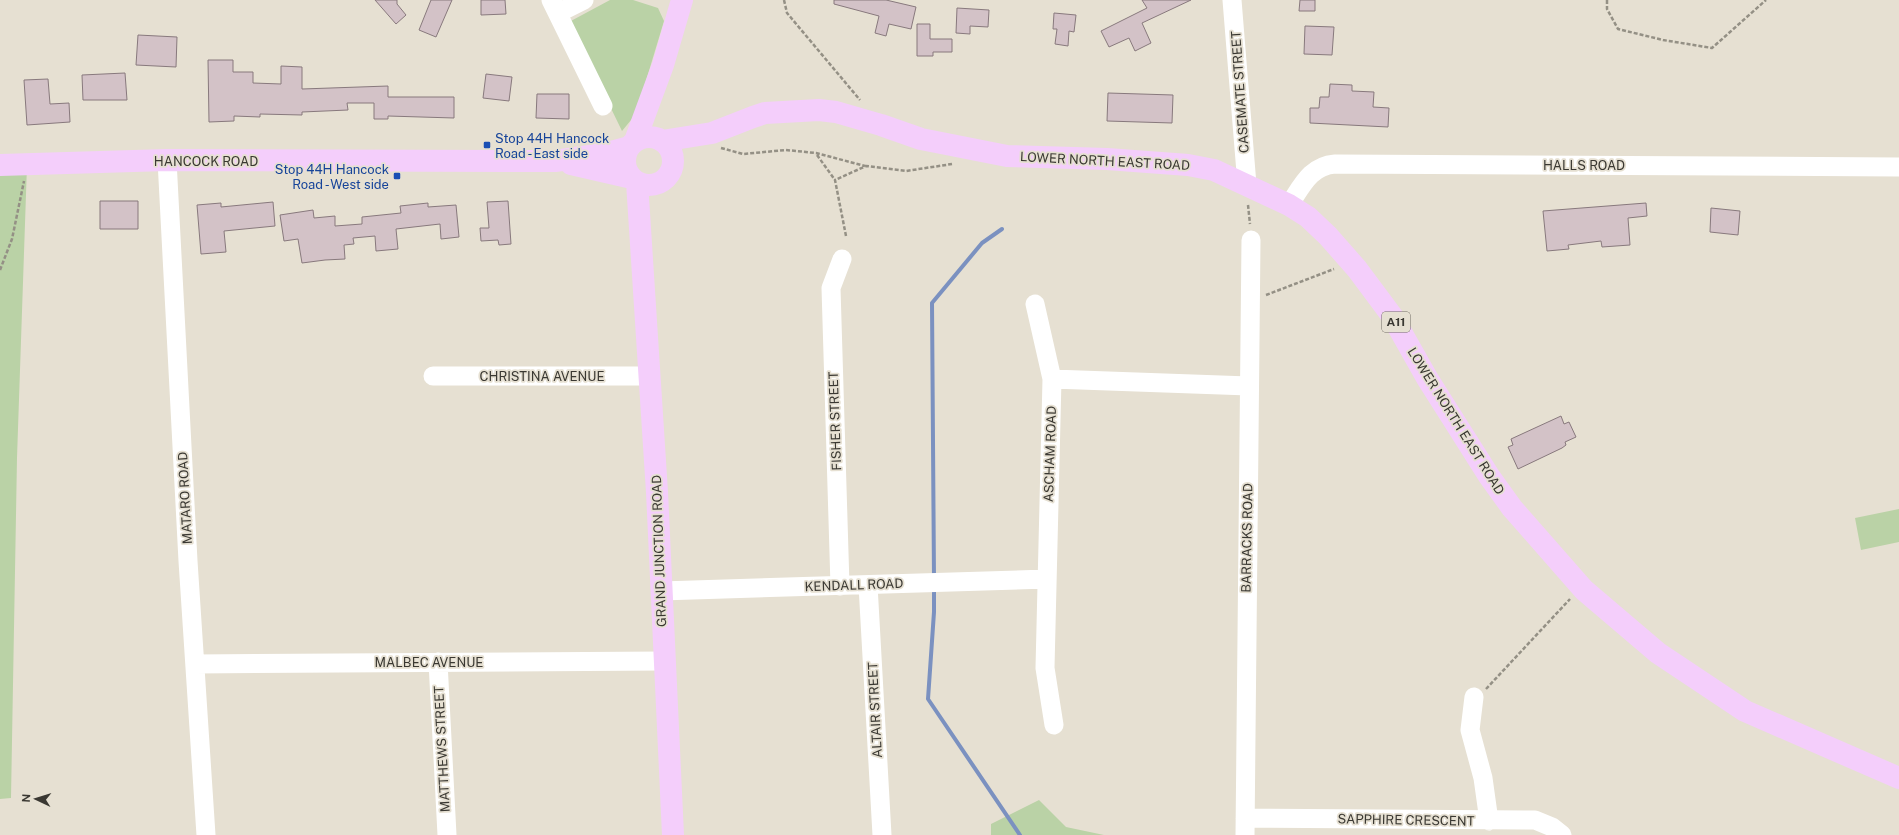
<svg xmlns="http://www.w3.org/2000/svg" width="1899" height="835" font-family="'Public Sans',sans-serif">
	<rect width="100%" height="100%" fill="#e6e0d2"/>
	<path fill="#bad2a6" d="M610 0H633L658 8 664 21 636 114 622 131 569 22Z
		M0 165H27L17 458 11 798 0 799Z
		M1899 509V542L1861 550 1855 518Z
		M1039 800 1066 827 1104 835H991V824Z"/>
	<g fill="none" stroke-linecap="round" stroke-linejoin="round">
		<path stroke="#7b91c0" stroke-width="4" d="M934 579 932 303 982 243 1002 229
			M934 587V612L928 699 1020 835"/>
	</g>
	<path fill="#d3c2c7" stroke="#88797d" d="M375 0H397V4L406 15 396 24Z
		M431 0H452L436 37 419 30Z
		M481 0H505L506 14 481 15Z
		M834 0H886L916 7 911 29 889 24 886 36 875 33 879 16 834 4Z
		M1142 0H1191L1142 23 1151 43 1135 51 1129 38 1109 47 1101 31 1147 8Z
		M1300 0H1315V11H1299Z
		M957 8 989 10 988 27 970 26V34L956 33Z
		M1054 13 1076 15 1074 32 1069 31 1068 46 1055 44 1057 29H1053Z
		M917 24H930V39H952V52H933V56H917Z
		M1305 26 1334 27 1332 55 1304 54Z
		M138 35 177 37 176 67 136 65Z
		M208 60H233V72H253V83L281 84V66L302 67V89L388 86V97H454V118L388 116V119H374V103H347L348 110 302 112V115L260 114V117L234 116V121L209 122Z
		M125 73 127 100H83L82 75Z
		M486 74 512 77 509 101 483 98Z
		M48 79 50 104 69 103 70 122 27 125 24 80Z
		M1330 84 1352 85V91L1374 92 1373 107 1389 108 1388 127 1310 123V108H1319L1320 97H1329Z
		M1108 93 1173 95 1172 123 1107 121Z
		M537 94H569V119L536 118Z
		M100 201H138V229H100Z
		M508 201 511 244 499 245 498 240 481 241 480 228H489L487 202Z
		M273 202 275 226 224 231 226 252 201 254 197 205 221 203V207Z
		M428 203V207L456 205 459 237 441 239 440 224 396 229 398 249 376 251 375 236 353 238 354 244 344 245 345 259 325 260 302 263 298 239 284 241 280 215 313 210 314 218 335 216V226L362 224V217L401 213 400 206Z
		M1646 203 1647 216 1628 218 1630 245 1602 247 1601 241 1568 245 1569 249 1547 251 1543 211Z
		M1711 208 1740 211 1738 235 1710 232Z
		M1561 416 1564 424 1569 422 1576 437 1565 442 1566 445 1562 448 1518 469 1508 447 1513 445 1511 439Z"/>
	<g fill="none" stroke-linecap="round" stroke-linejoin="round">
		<path stroke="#949085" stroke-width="2.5" stroke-dasharray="4 2" stroke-linecap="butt" d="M784 0 787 13 860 100
			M1607 0V9L1618 29 1663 40 1712 48 1766 0
			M721 148 743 154 786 150 816 153 865 166
			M817 155 835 180
			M1248 205 1250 224
			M846 236 835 180 866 166 906 171 952 164
			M0 270 12 239 24 181
			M1266 295 1334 269
			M1486 689 1570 599"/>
		<path stroke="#fff" stroke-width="19" d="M551 0 603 106
			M1232 0 1247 185
			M558 13 584 0
			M167 160 188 561 206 835
			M1289 205C1302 186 1310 166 1335 164L1899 167
			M1035 304 1052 379
			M433 376H650
			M868 585 882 835
			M840 586 831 288 842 259
			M661 591 1047 579
			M438 662 447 835
			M195 664 664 661
			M1474 697 1470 730 1483 778 1489 821
			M1054 725 1045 668 1052 379 1249 386
			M1245 818 1535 820 1552 827 1562 835
			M1245 835 1251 240"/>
		<path stroke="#f4cefb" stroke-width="22" d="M625 161a24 24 0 1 1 48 0a24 24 0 1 1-48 0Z
			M635 141 663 65 682 0
			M662 141 712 133 753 117 765 113 819 110 836 112 881 125 921 139 1007 156 1107 159 1188 165 1214 170 1289 205 1308 217 1328 236 1357 269 1392 316 1427 378 1489 476 1512 508 1584 590 1658 653 1745 711 1899 778
			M571 164 632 178
			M0 165 167 160 555 161 603 154 629 147
			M637 182 657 492 673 835"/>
	</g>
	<g fill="#1a4fb4" stroke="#e6e0d2" stroke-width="1.5">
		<rect x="483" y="141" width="8" height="8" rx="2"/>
		<rect x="393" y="172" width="8" height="8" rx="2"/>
	</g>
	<g text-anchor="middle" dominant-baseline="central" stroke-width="3.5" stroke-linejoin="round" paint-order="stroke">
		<rect fill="#e6e0d2" stroke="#6e6a62" stroke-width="1" x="1382" y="312" width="28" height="20" rx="3"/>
		<g font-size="12" font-weight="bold" fill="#3a3832">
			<text x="1396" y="322">A11</text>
		</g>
		<g font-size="13" fill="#3a3832" stroke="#e6e0d2">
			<text transform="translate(1240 92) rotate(-94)">CASEMATE STREET</text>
			<text x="206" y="161">HANCOCK ROAD</text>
			<text transform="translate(1105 161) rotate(3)">LOWER NORTH EAST ROAD</text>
			<text x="1584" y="165">HALLS ROAD</text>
			<text x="542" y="376">CHRISTINA AVENUE</text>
			<text transform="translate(835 421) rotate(-92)">FISHER STREET</text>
			<text transform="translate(1456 421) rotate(58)">LOWER NORTH EAST ROAD</text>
			<text transform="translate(1050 454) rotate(-88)">ASCHAM ROAD</text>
			<text transform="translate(185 498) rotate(-93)">MATARO ROAD</text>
			<text transform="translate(1247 538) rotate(-89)">BARRACKS ROAD</text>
			<text transform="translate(659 551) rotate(-92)">GRAND JUNCTION ROAD</text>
			<text transform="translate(854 585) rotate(-2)">KENDALL ROAD</text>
			<text x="429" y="662">MALBEC AVENUE</text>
			<text transform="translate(875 710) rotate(-93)">ALTAIR STREET</text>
			<text transform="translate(442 749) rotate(-93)">MATTHEWS STREET</text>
			<text transform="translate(1406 820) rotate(1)">SAPPHIRE CRESCENT</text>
		</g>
		<g font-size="13" fill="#164399" stroke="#e6e0d2" text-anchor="start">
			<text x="495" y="138">Stop 44H Hancock<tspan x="495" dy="15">Road - East side</tspan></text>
			<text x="389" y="169" text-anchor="end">Stop 44H Hancock<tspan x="389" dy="15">Road - West side</tspan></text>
		</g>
	</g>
	<g transform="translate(36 799) rotate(274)" stroke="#e6e0d2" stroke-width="3" paint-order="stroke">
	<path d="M0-3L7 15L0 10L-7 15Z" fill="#3a3832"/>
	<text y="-6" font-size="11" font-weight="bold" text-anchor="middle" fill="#3a3832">N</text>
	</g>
</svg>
